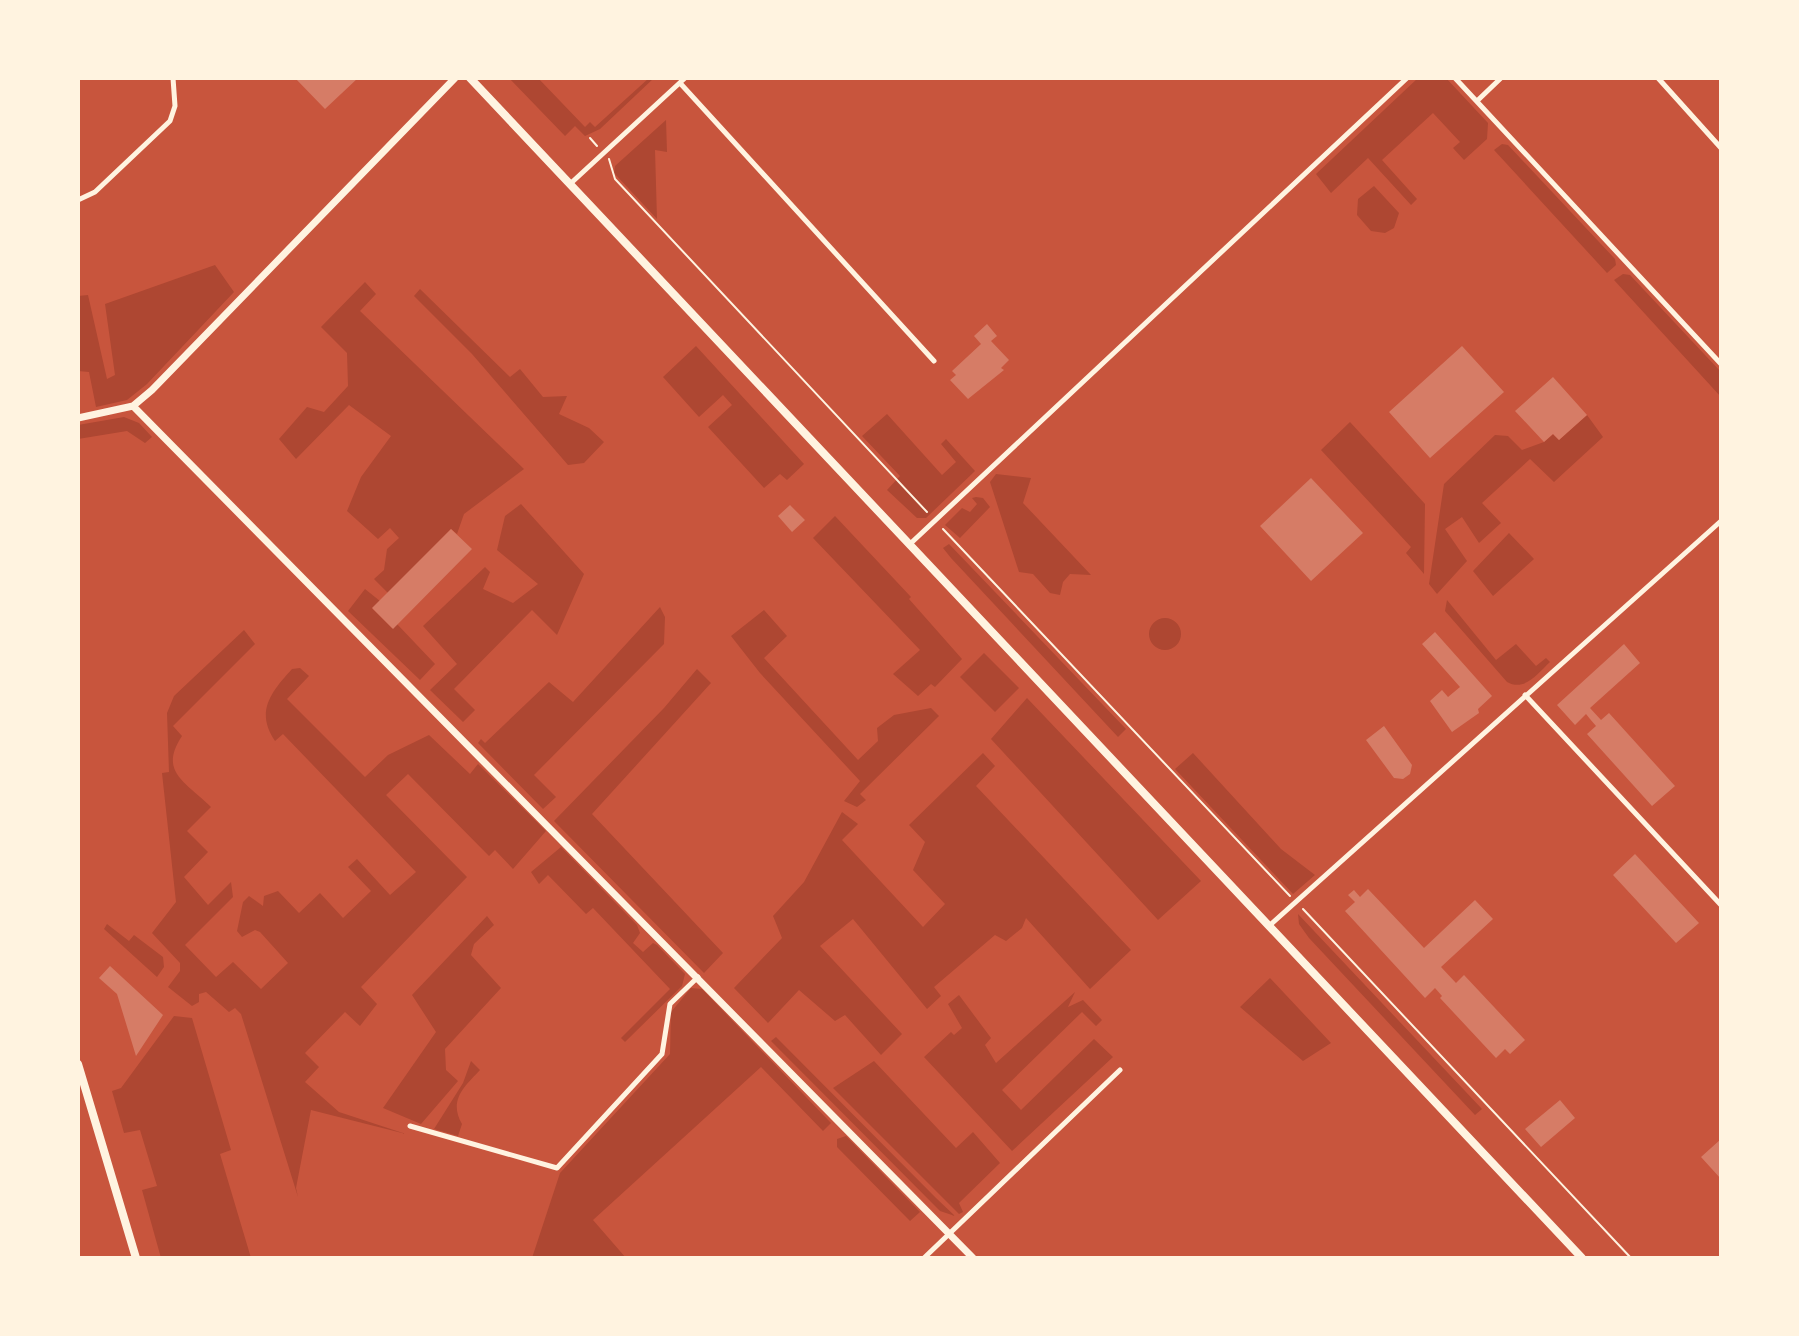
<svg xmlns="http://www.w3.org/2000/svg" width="1799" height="1336" font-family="Ubuntu,sans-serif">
	<rect width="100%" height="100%" fill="#c8553d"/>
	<path fill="#ae4732" d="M509 78H538L585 127 590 122 595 127 649 78H654L600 129 585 136 575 126 565 136Z
		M1418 78H1446L1488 123 1487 139 1464 160 1453 148 1460 142 1433 113 1382 160 1417 199 1411 205 1368 158 1331 193 1316 174Z
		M666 120 667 152 655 150 657 219 614 173 615 166Z
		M1502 144 1508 145 1615 259 1616 265 1607 273 1494 150Z
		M1374 186 1399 213 1394 228 1385 233 1371 231 1357 215 1358 199Z
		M215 265 234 292 147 384 127 400 96 407 89 372 78 371V296L88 295 107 379 115 375 105 304Z
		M1623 274 1630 275 1721 372V397L1614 280Z
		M365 282 376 294 360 311 524 469 464 514 457 534 451 529 388 593 374 579 384 570 387 549 399 538 390 528 378 539 347 511 361 477 391 436 349 405 296 459 279 439 307 407 324 412 348 386 347 353 321 327Z
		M420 289 510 377 520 369 543 397 567 396 559 414 589 428 604 442 584 463 568 465 472 354 414 296Z
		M696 346 804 464 787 480 780 474 764 488 708 427 732 405 723 395 699 417 663 377Z
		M887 414 942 475 956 462 941 444 946 439 975 471 926 518H917L887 490 900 476 862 436Z
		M1587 415 1603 437 1554 482 1530 459 1482 503 1501 523 1479 543 1462 517 1445 529 1467 561 1437 594 1429 584 1444 484 1495 435 1508 436 1522 450 1544 442 1553 434 1559 440Z
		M124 417 139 423 152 437 145 443 127 431 78 439V425Z
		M1350 422 1425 504 1424 574 1406 553 1411 547 1321 450Z
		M996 474 1031 478 1023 503 1091 575 1070 574 1063 582 1060 595 1050 593 1033 574 1019 572 990 482Z
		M976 497 983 498 990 507 960 538 945 525 962 508 970 512 977 504 972 498Z
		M521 504 584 574 557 635 532 610 454 689 475 710 463 722 430 690 457 664 423 626 485 567 490 572 483 589 513 603 538 584 497 550 505 516Z
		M835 516 911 597 909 599 962 659 935 687 931 684 918 696 893 674 920 650 813 538Z
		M1509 533 1534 559 1493 596 1473 571Z
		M949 544 1126 729 1118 737 951 558 943 548Z
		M365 589 380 601 373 609 392 628 397 624 435 664 420 680 348 611Z
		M1447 600 1496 660 1516 644 1536 666 1546 658 1550 662C1538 673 1525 692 1507 682L1445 611Z
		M660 607 665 617 664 644 534 775 556 797 543 809 478 743 481 739 485 743 549 682 573 702Z
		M764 610 787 636 764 658 858 760 878 741 877 728 894 715 931 708 939 716 860 794 866 800 857 807 844 801 860 781 760 673 731 636Z
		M1149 634a16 16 0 1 1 32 0a16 16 0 1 1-32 0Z
		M244 630 255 644 173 726 182 736C158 772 186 782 211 807L187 831 208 852 184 877 208 905 231 882 233 897 185 945 216 977 233 962 261 989 288 963 260 932 255 930 242 937 237 931 243 902 249 896 263 906 264 896 278 891 299 913 320 893 343 918 371 891 348 867 357 859 390 895 416 872 283 734 275 741C255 712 271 692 292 669L300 668 309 676 287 699 365 777 388 755 429 735 470 774 478 764 546 831 513 869 495 850 489 856 408 774 386 795 467 877 361 987 377 1004 360 1026 345 1012 305 1053 319 1067 305 1082 339 1112 406 1134 311 1110 296 1188 298 1197 241 1014 235 1008 229 1012 206 992 199 994V1002L192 1006 168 987 180 971V963L152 933 176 902 162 773 169 772 167 713 174 696Z
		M984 653 1019 688 995 712 960 677Z
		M697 669 711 683 592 814 723 953 704 973 554 821 664 708Z
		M1027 698 1201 881 1158 920 991 739Z
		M983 753 995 766 976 786 1131 950 1090 989 1026 918 1022 928 1006 941 995 935 934 987 941 996 927 1009 853 919 820 946 902 1034 881 1055 845 1015 835 1021 799 990 768 1023 734 988 782 938 773 916 804 882 842 812 858 824 842 840 923 927 945 904 913 870 925 842 909 825Z
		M1193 753 1281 849 1315 875 1293 894 1175 769Z
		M561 847 637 925 640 933 633 943 643 952 653 943 657 945 685 974 682 986 625 1042 621 1038 670 989 593 908 586 914 548 875 539 884 531 872Z
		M1298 914 1482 1109 1475 1115 1309 938 1299 924Z
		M487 916 494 925 474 944 471 955 501 988 445 1049 446 1070 458 1081 421 1124 383 1108 436 1032 412 995Z
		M107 924 129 941 134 935 163 957 164 967 157 977 104 929Z
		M1270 978 1331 1043 1303 1061 1240 1007Z
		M691 988 702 989 831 1123 823 1131 761 1067 593 1220 626 1258H532L560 1173 670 1054 671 1012Z
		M1075 992 1068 1007 1083 1000 1102 1020 1096 1026 1082 1012 1002 1090 1021 1110 1094 1039 1113 1057 1012 1151 924 1057 951 1032 954 1035 962 1028 948 1004 959 995 991 1038 985 1045 996 1063Z
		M174 1016 192 1018 231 1150 220 1154 251 1258H161L142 1190 157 1186 140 1130 124 1133 112 1091 121 1088Z
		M776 1037 936 1198 955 1216 940 1211 771 1041Z
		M471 1061 480 1070C465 1086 448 1100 462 1124L458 1136 434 1129 463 1083Z
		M874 1061 956 1148 973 1132 1000 1163 959 1203 963 1212 959 1214 833 1088Z
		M846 1136 920 1212 910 1221 837 1147V1139Z"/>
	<path fill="#d67c66" d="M295 78H358L325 109Z
		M987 324 997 336 991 341 1009 360 1001 368 1004 370 968 399 950 380 956 375 952 371 981 344 974 336Z
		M1462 346 1504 392 1430 458 1389 412Z
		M1553 377 1587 415 1559 440 1553 434 1544 442 1515 411Z
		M1311 478 1363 533 1311 581 1260 526Z
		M790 505 805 520 792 532 778 516Z
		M451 529 472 549 393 629 372 608Z
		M1435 632 1492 696 1478 709 1479 713 1452 732 1430 701 1442 690 1448 697 1460 687 1422 644Z
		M1624 644 1640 663 1590 708 1601 720 1609 713 1675 786 1652 806 1587 734 1596 726 1590 719 1586 714 1575 725 1557 705Z
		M1384 726 1412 765 1410 774 1403 779 1394 778 1366 740Z
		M1635 854 1699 923 1676 943 1613 875Z
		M1368 889 1424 948 1475 900 1493 919 1441 967 1456 983 1464 975 1525 1040 1510 1054 1505 1049 1496 1058 1440 998 1442 996 1435 988 1425 998 1345 911 1355 902 1348 895 1354 890 1360 897Z
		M110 966 163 1015 136 1056 117 994 99 978Z
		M1560 1100 1575 1118 1541 1147 1525 1129Z
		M1721 1139V1179L1701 1157Z"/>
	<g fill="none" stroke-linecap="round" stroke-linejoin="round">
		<path stroke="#fff3e0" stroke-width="2" d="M590 138 597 146
			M609 159 615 179 927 512
			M943 529 1290 896
			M1303 909 1631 1258"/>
		<path stroke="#fff3e0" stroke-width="5" d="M1455 78 1721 364
			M1658 78 1721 148
			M680 83 934 361
			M1477 101 1501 78
			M570 184 685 78
			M78 200 95 192 170 121 175 106 173 78
			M910 544 1407 78
			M1525 695 1721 905
			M1269 926 1721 521
			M410 1126 557 1168 662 1054 670 1004 698 977
			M924 1258 1120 1070"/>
		<path stroke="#fff3e0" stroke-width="7" d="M133 406 973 1258
			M78 418 133 406 152 390 455 78"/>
		<path stroke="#fff3e0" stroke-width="8" d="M470 78 1582 1258
			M78 1064 136 1258"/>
	</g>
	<rect width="1799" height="1336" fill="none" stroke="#fff3e0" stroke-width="160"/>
</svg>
